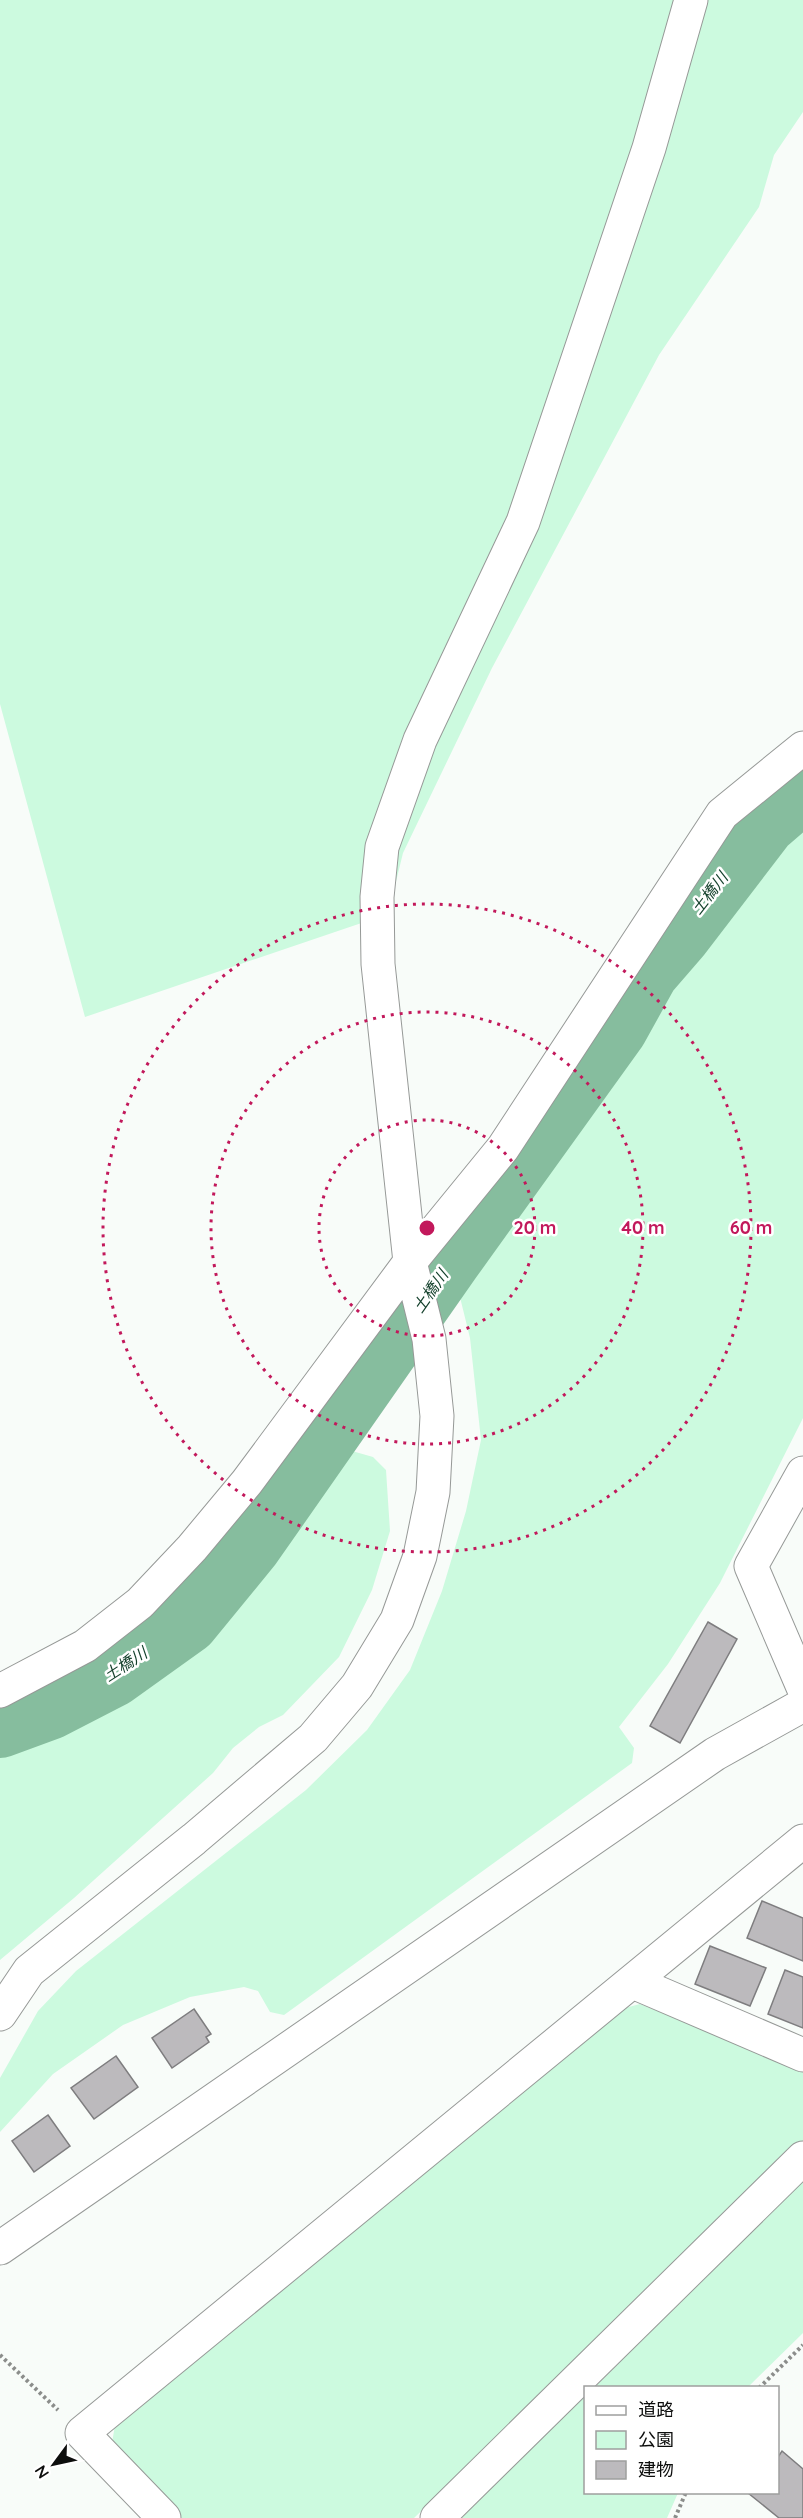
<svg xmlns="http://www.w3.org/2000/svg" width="803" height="2518" font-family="Quicksand,'Noto Sans JP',sans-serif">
	<rect width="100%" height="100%" fill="#f8fcf9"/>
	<path fill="#ccfadf" d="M0 0H803V112L774 155 759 207 659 355 492 668 403 853 388 914 85 1017 0 704Z
		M803 810V1418L720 1583 668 1664 619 1727 634 1748 632 1763 284 2015 270 2012 258 1991 244 1987 190 1997 123 2025 53 2074 0 2132V2078L38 2011 76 1971 306 1790 367 1730 410 1670 442 1591 466 1511 481 1440 470 1338 456 1281 481 1247 536 1161 683 951 774 831Z
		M338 1447 373 1457 386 1470 390 1531 372 1590 339 1657 283 1715 259 1727 233 1748 213 1773 74 1898 0 1960V1735L45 1718 113 1686 197 1627Z
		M640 2004 803 2069V2141L414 2518H178L111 2449 115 2425 621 2009Z
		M803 2180V2333L748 2387 594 2388Z
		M585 2396 586 2492 678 2493 667 2518H459Z"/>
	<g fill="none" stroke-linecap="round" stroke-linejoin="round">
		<path stroke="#86bd9e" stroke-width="64" d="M0 1726 49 1708 113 1675 187 1622 250 1545 450 1259 616 1028 647 972 679 935 764 824 803 790"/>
	</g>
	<path fill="#bcbabd" stroke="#7e7d7f" stroke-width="1.5" d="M708 1622 737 1639 680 1743 650 1726Z
		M762 1901 803 1918V1961L747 1938Z
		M710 1946 766 1968 750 2006 695 1984Z
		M785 1970 803 1977V2028L768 2014Z
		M194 2009 211 2034 206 2037 209 2042 172 2068 152 2038Z
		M116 2056 138 2087 94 2119 71 2088Z
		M48 2115 70 2146 34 2172 12 2141Z
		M782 2451 803 2469V2518H779L748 2493 778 2492V2457Z"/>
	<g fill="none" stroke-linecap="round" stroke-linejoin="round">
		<g stroke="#969997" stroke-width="35">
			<path id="minor" d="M803 1473 751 1566 803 1687
				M0 1691 85 1646 140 1603 192 1548 247 1482 410 1262 503 1148 722 814 803 748
				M633 1982 803 2055
				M0 2014 29 1971 194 1839 313 1738 357 1686 397 1620 420 1556 433 1492 437 1416 429 1339 410 1262 378 964 377 897 382 847 420 740 523 522 649 148 691 0
				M164 2518 82 2433 803 1841
				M437 2518 803 2158"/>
		</g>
		<g stroke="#969997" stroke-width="35">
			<path id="tertiary" d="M0 2248 715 1754 803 1705"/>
		</g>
		<path stroke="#8b8d8b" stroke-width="4" stroke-dasharray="3 3" stroke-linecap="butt" d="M0 2355 58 2410
			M759 2388 803 2345
			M675 2518 686 2492"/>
		<use href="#minor" stroke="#fff" stroke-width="33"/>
		<use href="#tertiary" stroke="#fff" stroke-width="33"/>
	</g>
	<g fill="none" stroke="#c2185b" stroke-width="3" stroke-dasharray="3 6">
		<circle cx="427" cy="1228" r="108"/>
		<circle cx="427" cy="1228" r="216"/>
		<circle cx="427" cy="1228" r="324"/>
	</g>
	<g text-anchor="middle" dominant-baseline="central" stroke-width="5" stroke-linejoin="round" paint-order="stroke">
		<g font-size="16" font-style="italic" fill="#123f2a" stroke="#fff">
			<text transform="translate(709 893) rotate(-52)">土橋川</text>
			<text transform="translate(430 1291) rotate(-55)">土橋川</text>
			<text transform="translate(125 1664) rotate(-33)">土橋川</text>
		</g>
	</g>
	<circle cx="427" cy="1228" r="9" fill="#c2185b" stroke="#fff" stroke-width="3"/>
	<g font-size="18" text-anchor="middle" font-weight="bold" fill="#c2185b" stroke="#fff" stroke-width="5" stroke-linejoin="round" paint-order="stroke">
		<text x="535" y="1234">20 m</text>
		<text x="643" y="1234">40 m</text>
		<text x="751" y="1234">60 m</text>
	</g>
	<rect x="584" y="2386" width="195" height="108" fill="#ffffff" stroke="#9e9f9e" stroke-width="1.5"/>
	<rect x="596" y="2406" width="30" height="9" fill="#ffffff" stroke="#9e9f9e" stroke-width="1.5"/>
	<text x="638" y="2416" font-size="18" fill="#0d0e0d">道路</text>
	<rect x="596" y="2431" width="30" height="18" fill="#ccfadf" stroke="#9e9f9e" stroke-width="1.5"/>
	<text x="638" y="2446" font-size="18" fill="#0d0e0d">公園</text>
	<rect x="596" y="2461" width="30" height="18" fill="#bcbabd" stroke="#9e9f9e" stroke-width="1.5"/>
	<text x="638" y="2476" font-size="18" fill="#0d0e0d">建物</text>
	<g transform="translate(54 2464) rotate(237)" stroke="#ffffff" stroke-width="4.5" paint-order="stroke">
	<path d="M0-4.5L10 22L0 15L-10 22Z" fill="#0d0e0d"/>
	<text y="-9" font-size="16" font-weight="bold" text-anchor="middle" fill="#0d0e0d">N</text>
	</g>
</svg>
